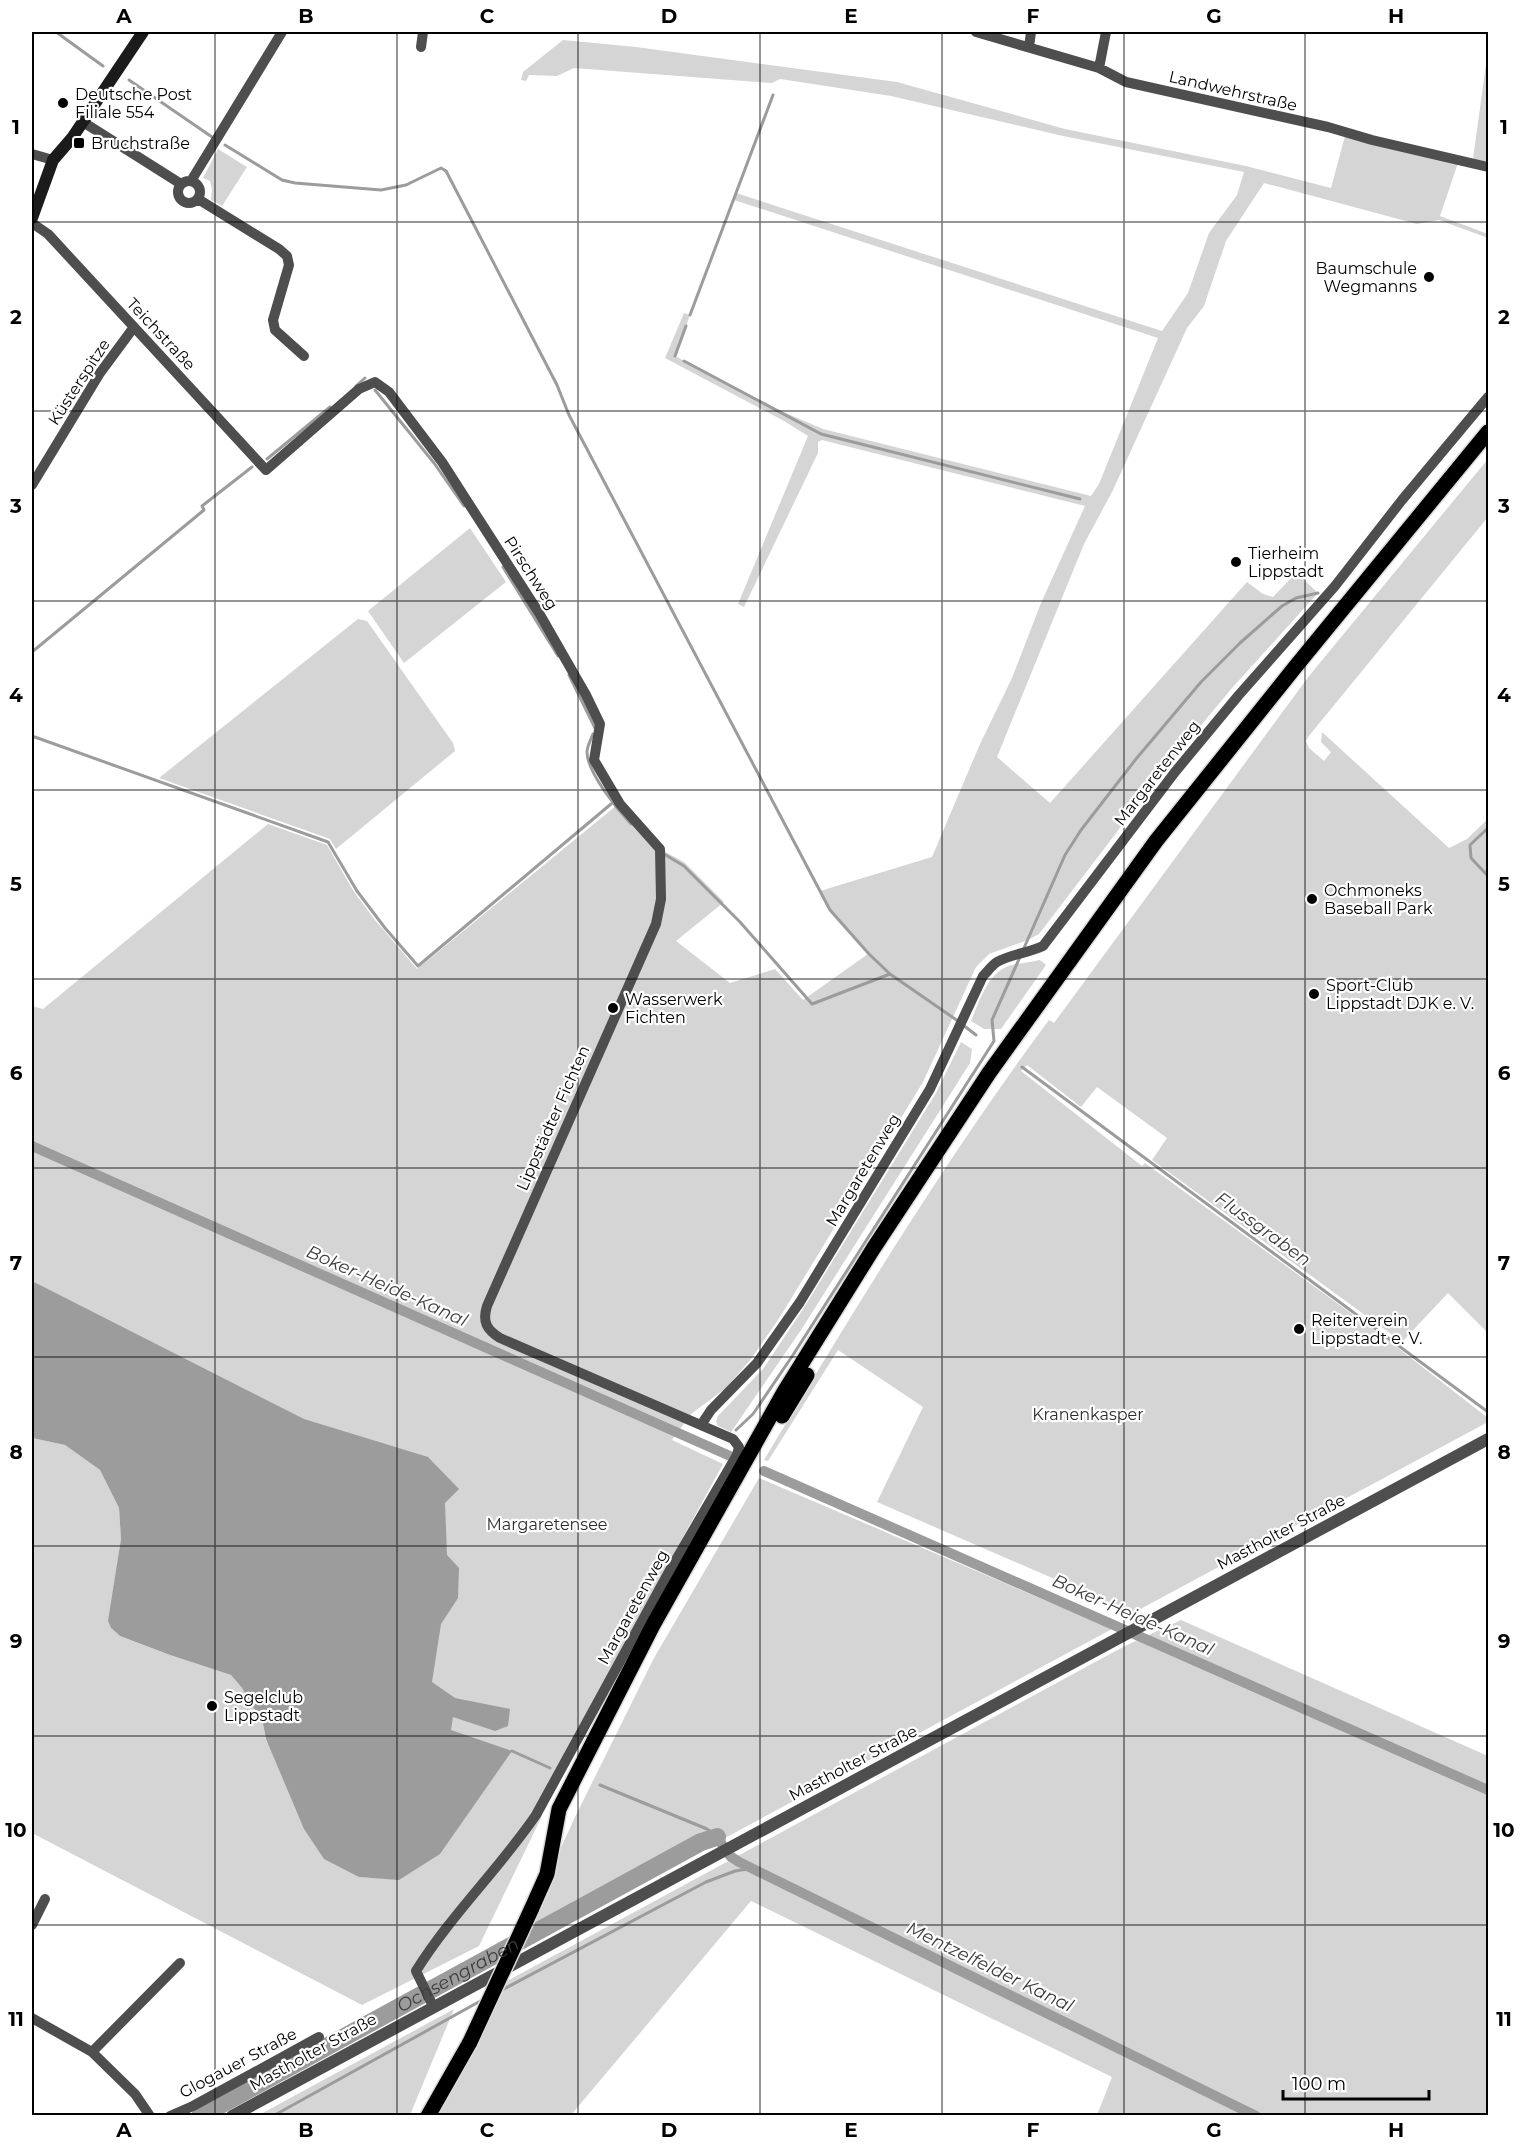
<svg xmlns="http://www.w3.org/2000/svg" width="1520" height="2147" font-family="Montserrat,sans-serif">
	<rect width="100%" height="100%" fill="#fff"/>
	<path fill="#d5d5d5" d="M563 40 636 47 897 82 1065 129 1246 166 1331 188 1345 136 1458 163 1440 216 1488 234V238L1439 220 1417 224 1264 183 1226 241 1204 306 1187 328 1113 490 1084 544 997 757 1050 803 1247 582 1263 594 1273 597 1293 576 1299 575 1318 593 1232 688 1168 765 1039 934 1028 940 989 954 976 967 923 1082 780 1317 751 1359 726 1388 691 1414 672 1440 723 1464 553 1775 541 1818 479 1946 362 2005 32 1833V1438L65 1445 100 1470 119 1508 121 1539 109 1621 111 1628 120 1636 170 1655 231 1675 242 1688 263 1724 266 1740 359 1877 400 1879 32 1339V1006L43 1009 268 824 327 845 354 892 375 920 417 969 617 805 656 847 684 862 724 902 676 941 730 983 775 969 803 1000 868 954 830 910 820 891 932 857 980 744 1012 678 1041 603 1085 506 822 440 818 442V453L744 607 738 604 808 436 784 421 665 358 684 313 690 315 675 356 767 405 823 429 1091 496 1099 484 1158 338 734 200 736 193 1162 331 1188 293 1209 233 1237 195 1244 172 1063 136 891 96 780 79 772 83 574 68 557 76 529 75 526 81 521 80 523 72Z
		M1488 49V144L1486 162 1473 159Z
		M218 149 247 167 222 206 211 200 212 190 210 181 203 178Z
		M1488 459V517L1308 737 1306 741 1309 748 1324 761 1331 752 1321 742 1322 732 1449 848 1467 839 1488 819V1333L1448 1293 1402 1342 1152 1160 1167 1138 1097 1087 1081 1107 1027 1065 1021 1071 1142 1166 1145 1163 1389 1341 1488 1418V1422L1133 1613 877 1502 923 1407 838 1350 768 1461 764 1460C854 1310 945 1160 1049 1020L1054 1023 1309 676Z
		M470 528 506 582 404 663 368 611Z
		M358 619 367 621 453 743 455 751 336 849 330 839 159 778Z
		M1040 960 1046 965 1001 1029H984L971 1021C980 1000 988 971 1012 965 1021 963 1031 962 1040 960Z
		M961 1042 972 1049 970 1063 801 1330 731 1432 718 1426 716 1422 718 1416 763 1369 805 1306 936 1093Z
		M759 1478 1112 1629 512 1953 576 1815 654 1658Z
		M1181 1620 1488 1756V2115H1097L1112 2077 751 1901 571 2115 438 2116 469 2041 496 1987 1123 1647Z
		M454 2009 410 2115H259Z"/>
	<path fill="#9c9c9c" d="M32 1281 304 1419 428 1457 459 1489 445 1503 447 1555 459 1568 458 1598 441 1624 432 1682 455 1698 510 1709 508 1726 495 1731 453 1717 451 1730 512 1751 440 1854 399 1880 359 1877 324 1859 304 1829 266 1739 263 1724 242 1688 231 1675 170 1655 120 1636 111 1628 108 1621 121 1539 119 1508 100 1470 65 1445 32 1438Z"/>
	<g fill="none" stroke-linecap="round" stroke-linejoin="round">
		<path stroke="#9c9c9c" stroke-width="3" d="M56 32 103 66
			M129 80 212 137
			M225 145 282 180 295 183 381 190 406 185 441 168 446 171 557 385 569 415 830 910 869 954 890 974 958 1021
			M690 315 773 95
			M675 356 686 326
			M684 361 821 434 1080 499
			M356 386 365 378
			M375 390 434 463 464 506
			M267 459 330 407
			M503 567 558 656
			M32 652 204 510 202 506 252 467
			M569 675 595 728
			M593 734C591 739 587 747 587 752 587 772 617 809 631 824
			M32 736 328 842 357 891 385 928 418 966 611 804
			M1488 828 1470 845 1471 858 1488 876
			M664 854 684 866 740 922 812 1004 890 974
			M1024 948 1065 855 1081 830 1136 759 1201 682 1240 643 1282 606 1296 598 1318 593
			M963 1025 976 1035
			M1022 1067 1488 1412
			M736 1430 753 1414 793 1355 994 1041 992 1020 1020 957
			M512 1751 550 1768
			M600 1785 707 1829 717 1837
			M500 1991 706 1882 735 1871 754 1868
			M273 2116 484 1999"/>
		<path stroke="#9c9c9c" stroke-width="10" d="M32 1146 730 1456
			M764 1471 1488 1790
			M717 1837 730 1856 739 1862 1256 2116"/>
		<path stroke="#9c9c9c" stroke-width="18" id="s1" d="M200 2116 701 1842 717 1837"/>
		<g stroke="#dbdbdb" stroke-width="18">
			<path id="primary" d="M782 1416 807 1375
				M531 1910 547 1874 559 1809 653 1625 784 1392 873 1249 989 1073 1156 841 1296 666 1488 432
				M428 2116 470 2042"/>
		</g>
		<path stroke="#4e4e4e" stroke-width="10" d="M976 32 1099 68 1126 82 1328 127 1372 140 1488 167
			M421 47 423 32
			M1029 47 1031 32
			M1099 68 1106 32
			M83 122 181 184
			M32 154 53 160
			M178 192a11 11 0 1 1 22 0a11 11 0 1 1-22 0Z
			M191 181 282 32
			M198 199 279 249 287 256 289 265 273 320 275 330 304 356
			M32 223 48 234 266 470 359 389 375 382 389 392 442 462 539 613 586 695 600 724 594 760 620 804 660 849 661 899 656 924 487 1306C482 1322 487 1330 500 1338L733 1439 739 1447 737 1455 670 1570 536 1815C499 1869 451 1915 416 1971L433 2006
			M32 485 100 373 134 327
			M701 1425 711 1410 757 1363 800 1302 930 1089 983 976C988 971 992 965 997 962 1011 954 1028 953 1043 946L1175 772 1238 696 1335 586 1402 500 1488 397
			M32 1925 45 1899
			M32 2018 92 2052 135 2094 150 2116
			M92 2052 180 1963
			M170 2116 193 2106 319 2037"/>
		<path stroke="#4e4e4e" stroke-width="12" d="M232 2116 1488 1439"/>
		<path stroke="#1b1b1b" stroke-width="12" d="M32 218 53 160 72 138 143 32"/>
		<use href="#primary" stroke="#000" stroke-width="15"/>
		<g stroke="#dbdbdb" stroke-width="18" stroke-linecap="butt">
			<path id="primary-bridge" d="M470 2042 531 1910"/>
		</g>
		<use href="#primary-bridge" stroke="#000" stroke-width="15"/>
	</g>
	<path fill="none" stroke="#000" stroke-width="1.5" stroke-opacity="0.55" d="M215 32V2116M397 32V2116M578 32V2116M760 32V2116M942 32V2116M1124 32V2116M1305 32V2116M32 222H1488M32 411H1488M32 601H1488M32 790H1488M32 979H1488M32 1168H1488M32 1357H1488M32 1546H1488M32 1736H1488M32 1925H1488"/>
	<g fill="#000" stroke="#fff" stroke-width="2">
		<circle cx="63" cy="103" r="6"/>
		<rect x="73" y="137" width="12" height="12" rx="3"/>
		<circle cx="1429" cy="277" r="6"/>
		<circle cx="1236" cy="562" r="6"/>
		<circle cx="1312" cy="899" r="6"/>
		<circle cx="1314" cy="994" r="6"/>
		<circle cx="613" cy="1008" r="6"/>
		<circle cx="1299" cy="1329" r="6"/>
		<circle cx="212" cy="1706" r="6"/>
	</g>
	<g text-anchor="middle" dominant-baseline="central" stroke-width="4.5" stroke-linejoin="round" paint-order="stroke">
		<g font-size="16" fill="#000" stroke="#fff">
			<text transform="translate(1233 91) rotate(13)">Landwehrstraße</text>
			<text transform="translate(161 334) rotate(47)">Teichstraße</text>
			<text transform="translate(79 382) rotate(-57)">Küsterspitze</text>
			<text transform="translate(531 573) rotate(57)">Pirschweg</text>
			<text transform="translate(1157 773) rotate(-52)">Margaretenweg</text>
			<text transform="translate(553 1118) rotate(-66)">Lippstädter Fichten</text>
			<text transform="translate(863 1170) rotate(-59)">Margaretenweg</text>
			<text transform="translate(1281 1532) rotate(-28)">Mastholter Straße</text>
			<text transform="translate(633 1607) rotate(-61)">Margaretenweg</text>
			<text transform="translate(853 1763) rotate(-28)">Mastholter Straße</text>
			<text transform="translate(313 2052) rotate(-29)">Mastholter Straße</text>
			<text transform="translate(238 2063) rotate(-28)">Glogauer Straße</text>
		</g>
		<g font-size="16" fill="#000" stroke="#fff" text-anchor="start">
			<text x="75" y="94">Deutsche Post<tspan x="75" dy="18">Filiale 554</tspan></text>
			<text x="91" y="143">Bruchstraße</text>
			<text x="1417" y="268" text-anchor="end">Baumschule<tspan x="1417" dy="18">Wegmanns</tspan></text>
			<text x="1248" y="553">Tierheim<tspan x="1248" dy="18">Lippstadt</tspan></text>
			<text x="1324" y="890">Ochmoneks<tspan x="1324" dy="18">Baseball Park</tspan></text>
			<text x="1326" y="985">Sport-Club<tspan x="1326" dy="18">Lippstadt DJK e. V.</tspan></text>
			<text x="625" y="999">Wasserwerk<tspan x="625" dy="18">Fichten</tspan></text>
			<text x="1311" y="1320">Reiterverein<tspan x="1311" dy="18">Lippstadt e. V.</tspan></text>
			<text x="224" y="1697">Segelclub<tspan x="224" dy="18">Lippstadt</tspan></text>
		</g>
		<g font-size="16" fill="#2c2c2c" stroke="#fff">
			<text x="1088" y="1414">Kranenkasper</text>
			<text x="547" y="1524">Margaretensee</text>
		</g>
		<g font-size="18" font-style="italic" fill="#3d3d3d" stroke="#fff">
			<text transform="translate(1263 1229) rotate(36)">Flussgraben</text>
			<text transform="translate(387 1286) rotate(24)">Boker-Heide-Kanal</text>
			<text transform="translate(1133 1615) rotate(24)">Boker-Heide-Kanal</text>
			<text transform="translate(990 1967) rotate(26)">Mentzelfelder Kanal</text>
			<text stroke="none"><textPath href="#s1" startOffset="294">Ochsengraben</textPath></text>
		</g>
	</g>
	<rect width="1520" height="2147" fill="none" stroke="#ffffff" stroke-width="66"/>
	<path d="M1283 2090v9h146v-9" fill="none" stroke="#000000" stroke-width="3"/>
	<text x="1292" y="2090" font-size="18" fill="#000000" stroke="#ffffff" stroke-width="4.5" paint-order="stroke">100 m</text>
	<rect x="33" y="33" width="1454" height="2081" fill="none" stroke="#000" stroke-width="2"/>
	<g font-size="20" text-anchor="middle" font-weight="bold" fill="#000">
		<text x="124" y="23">A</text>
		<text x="306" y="23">B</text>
		<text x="487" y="23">C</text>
		<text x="669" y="23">D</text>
		<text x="851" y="23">E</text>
		<text x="1033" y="23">F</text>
		<text x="1214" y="23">G</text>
		<text x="1396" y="23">H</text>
		<text x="16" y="134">1</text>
		<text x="1504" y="134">1</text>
		<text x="16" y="324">2</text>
		<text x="1504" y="324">2</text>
		<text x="16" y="513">3</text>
		<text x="1504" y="513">3</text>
		<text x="16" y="702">4</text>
		<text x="1504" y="702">4</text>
		<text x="16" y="891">5</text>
		<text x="1504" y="891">5</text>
		<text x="16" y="1080">6</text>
		<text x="1504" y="1080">6</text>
		<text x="16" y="1270">7</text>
		<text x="1504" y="1270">7</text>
		<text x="16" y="1459">8</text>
		<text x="1504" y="1459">8</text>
		<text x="16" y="1648">9</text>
		<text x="1504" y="1648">9</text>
		<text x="16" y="1837">10</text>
		<text x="1504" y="1837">10</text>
		<text x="16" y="2026">11</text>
		<text x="1504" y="2026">11</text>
		<text x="124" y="2137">A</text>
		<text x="306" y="2137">B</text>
		<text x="487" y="2137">C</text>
		<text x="669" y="2137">D</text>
		<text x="851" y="2137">E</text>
		<text x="1033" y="2137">F</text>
		<text x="1214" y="2137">G</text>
		<text x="1396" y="2137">H</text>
	</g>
</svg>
